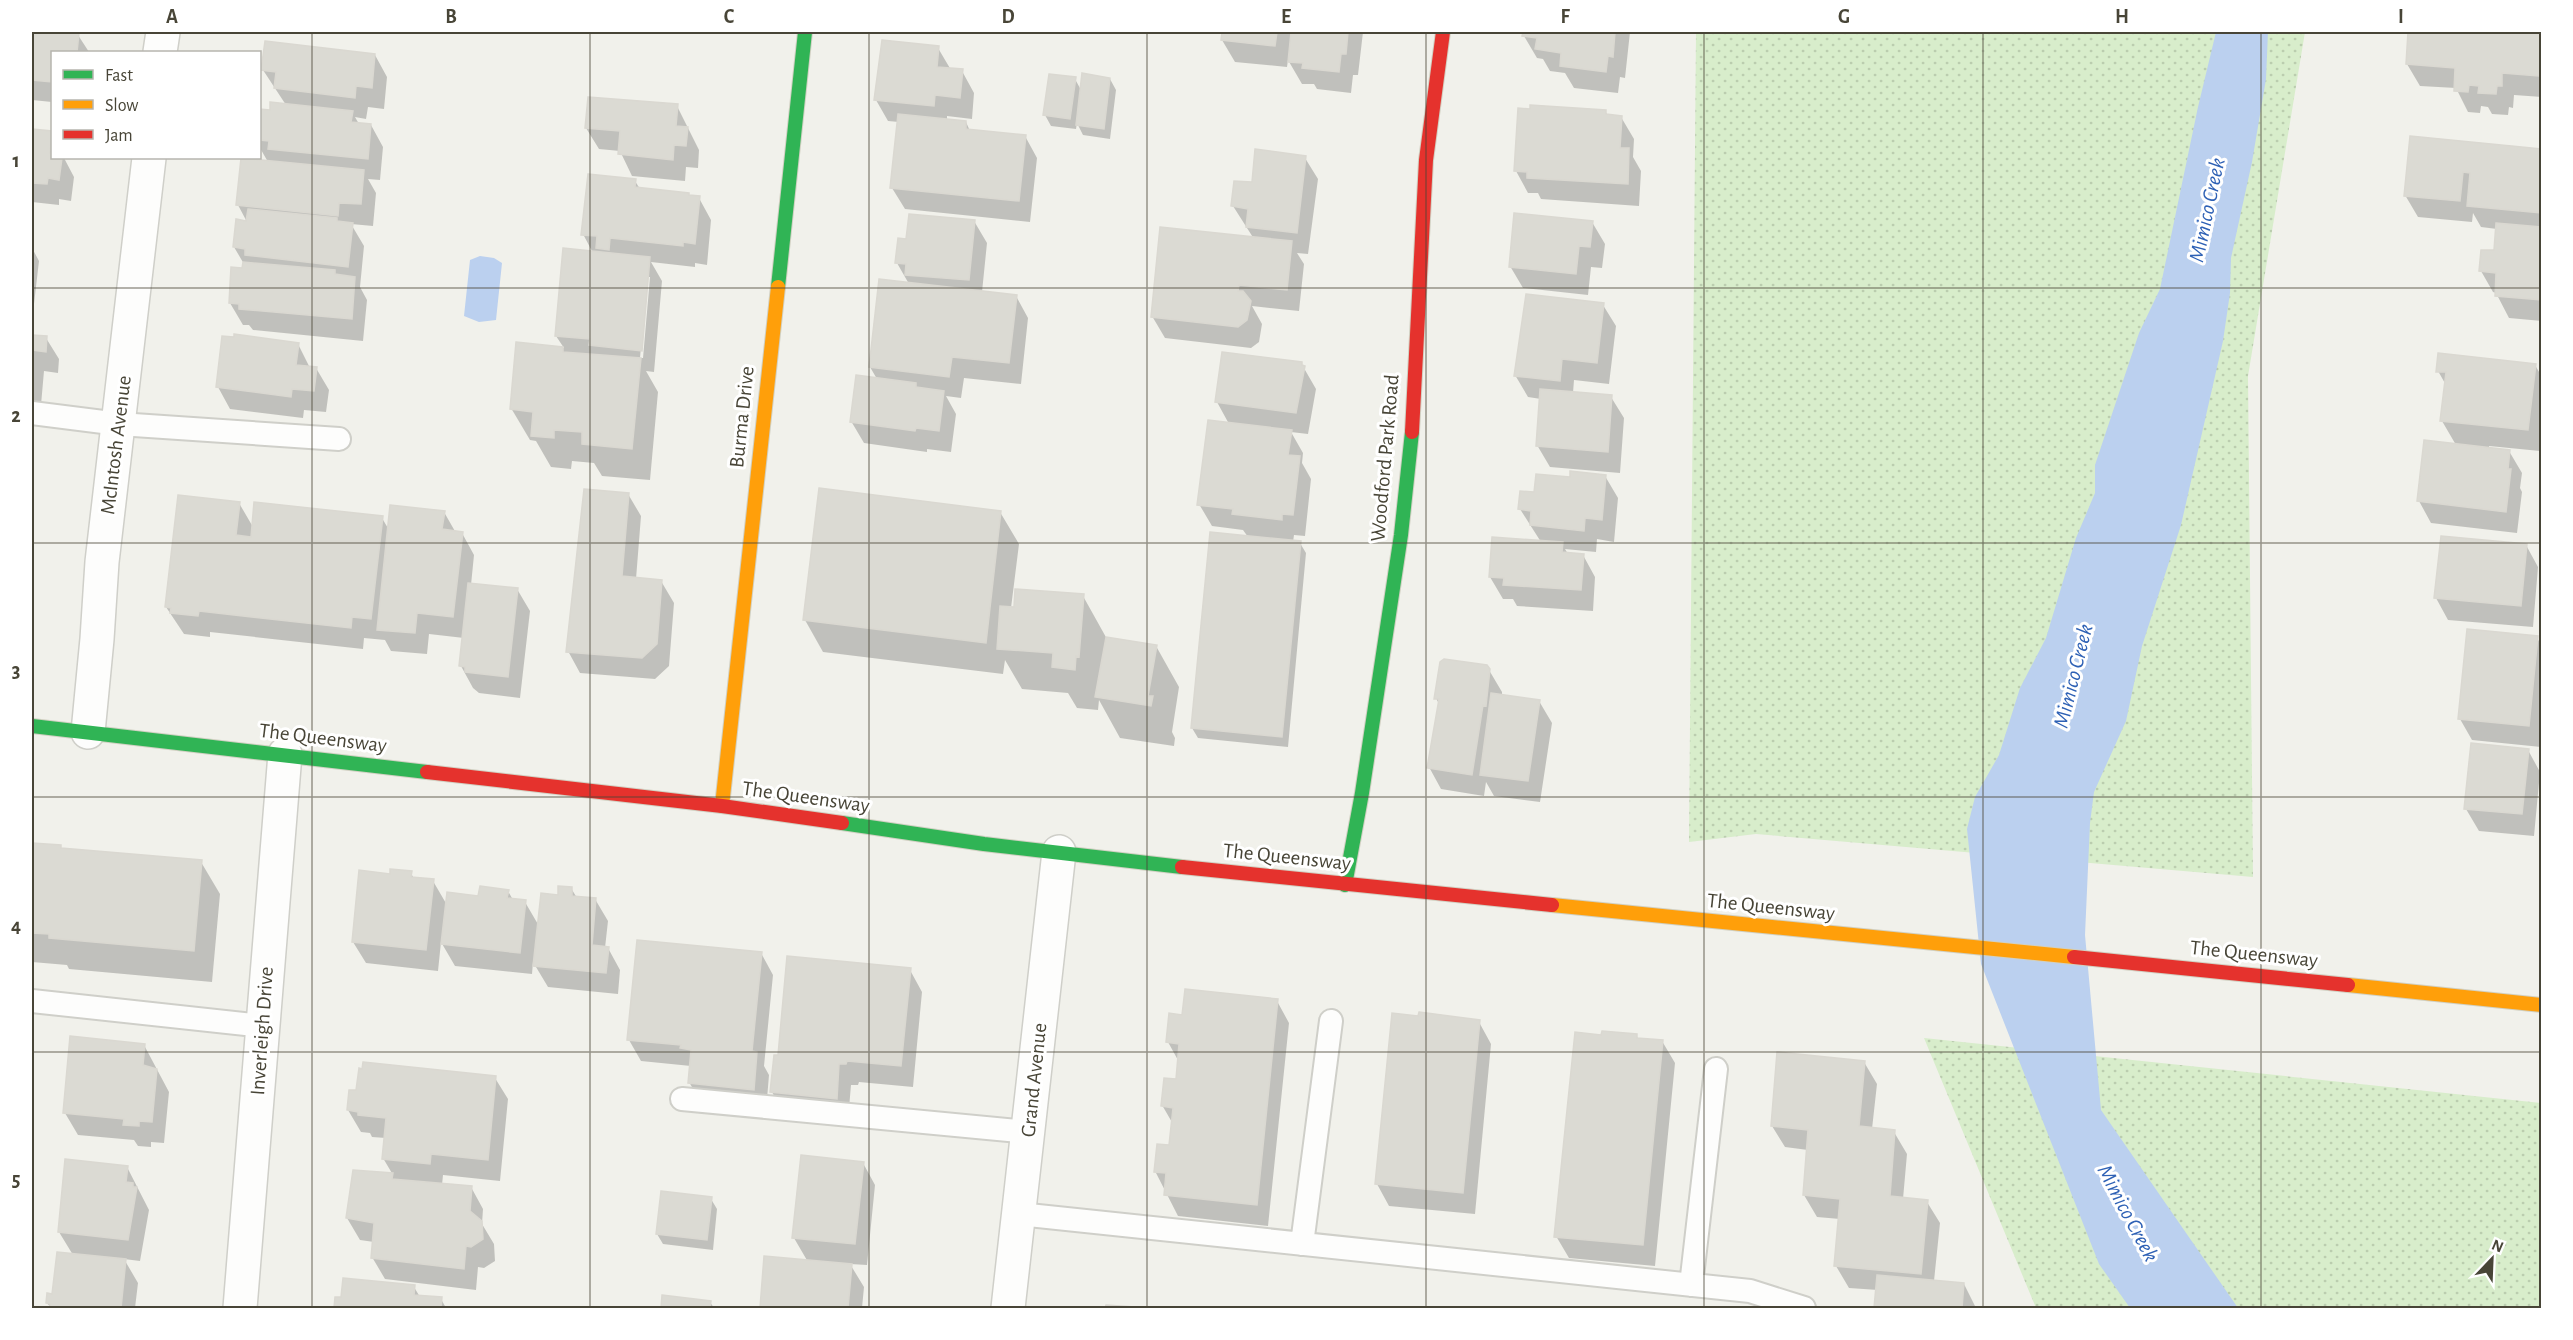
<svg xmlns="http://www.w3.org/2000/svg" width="2573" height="1340" font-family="'Alegreya Sans',sans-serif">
	<defs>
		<pattern id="park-dots" width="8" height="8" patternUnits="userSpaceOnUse" patternTransform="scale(1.5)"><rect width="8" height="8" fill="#d8edcb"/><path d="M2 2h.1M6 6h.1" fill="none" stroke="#bbcdaf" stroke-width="1.8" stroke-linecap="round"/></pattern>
	</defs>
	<rect width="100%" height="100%" fill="#f1f1eb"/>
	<path fill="url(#park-dots)" d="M1696 32H2305L2248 376 2253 877 1756 834 1689 842Z
		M1924 1038 2541 1103V1308H2036Z"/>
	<path fill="#bbd0ef" d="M2216 32H2268L2266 79 2252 162 2231 258 2230 293 2223 341 2181 525 2142 646 2126 721 2094 792 2090 823 2085 935 2101 1110 2238 1308H2130L2099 1264 1981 964 1967 829 1975 797 1999 755 2020 688 2046 638 2076 538 2095 493V465L2139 333 2160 289 2198 107Z
		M480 256 494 258 502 263 496 320 479 322 464 316 470 260Z"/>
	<path fill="#0003" fill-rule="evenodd" d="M32 32 78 35 89 52H52V102L32 100Z
		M1223 32H1363L1358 75H1353L1351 93 1317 89 1314 84H1302L1288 60 1287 67 1235 62 1222 40Z
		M1525 32H1630L1625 78 1620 77 1618 93 1574 88 1565 73 1550 71 1543 59 1537 58 1524 36Z
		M2410 32H2542V97L2514 95 2513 108 2509 107 2508 115 2492 114 2488 107 2481 106 2480 113 2468 112 2456 88 2420 86 2407 64Z
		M938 48 951 70 962 71 974 93 972 119 947 116V121L966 122 970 131 1025 136 1037 158 1030 222 905 209 892 188 899 122 888 121 876 100Z
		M375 55 387 77 384 109 368 107 366 119 355 117 359 124 371 125 383 147 380 180 368 179 376 193 373 226 351 224 364 246 360 287 367 300 363 341 253 330 249 325H243L230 303 244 264 234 247 247 222 238 205 268 162 260 148V111H271L286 105 263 70Z
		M1075 79 1081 90 1110 79 1116 90 1110 139 1083 135 1077 123 1076 129 1051 126 1045 115Z
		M677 106 699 150 698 168 686 167 685 181 632 176 620 151 599 149 586 128Z
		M1605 111 1608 116 1621 117 1634 139 1633 157 1641 171 1639 206 1541 199 1538 193H1528L1516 171Z
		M32 130 52 134V158H64L74 177 71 201 59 199V205L32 202Z
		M2411 137 2542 150V321L2509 318 2496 293 2493 292 2481 271 2496 252 2497 229 2481 227 2473 213 2472 222 2418 217 2405 195Z
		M1305 158 1318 179 1308 254 1297 253 1304 264 1299 311 1252 306 1262 324 1259 342 1251 348 1165 338 1152 316 1254 239 1233 206 1253 184Z
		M635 181 640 189 699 198 711 220 707 265 695 263V267L651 262 662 281 654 372 646 371 658 392 650 480 602 476 594 463 572 461 571 469 551 467 536 441 530 440 511 408 518 344 564 348 556 336 593 253 583 234ZM647 277H650L643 358H640Z
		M974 221 987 243 982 292 1016 296 1028 318 1021 384 964 378 961 398 946 396 956 414 951 452 927 449V452L864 443 851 421 877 379 870 367 909 284 897 263 908 241Z
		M1592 222 1605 244 1602 268 1591 267 1588 295 1523 288 1510 266Z
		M32 248 39 261 34 304H32Z
		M1603 305 1616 326 1609 384 1574 380 1573 393 1611 397 1624 418 1620 473 1550 467 1537 445 1541 399 1528 397 1515 375Z
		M32 336 46 338 59 359 58 373 44 371 41 405H32Z
		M298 344 310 368H316L329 390 326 412 304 410 303 418 230 409 218 387Z
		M1301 363 1316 389 1308 434 1291 432 1303 453 1302 463 1311 479 1305 536 1294 535 1293 542 1300 543 1306 553 1288 747 1198 738 1192 728 1248 537 1243 530 1212 526 1199 504 1229 424 1217 402Z
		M2535 365 2542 377 2540 451 2489 446V449L2509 451 2522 473 2520 488 2522 492 2517 533 2431 523 2419 501 2456 445 2442 421 2446 385 2438 371Z
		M1605 476 1618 498 1614 542 1597 539 1596 552 1565 549 1568 554 1583 555 1595 577 1593 611 1517 606 1513 599H1503L1490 577 1541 542 1520 509 1536 493 1571 479Z
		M628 494 641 516 636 579 661 581 674 603 669 666 655 679 580 673 568 651Z
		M239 503 253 527 382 518 389 530 444 512 456 533H462L474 555 471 585 517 589 530 611 520 698 479 693 473 688 461 666 464 638 429 634 427 654 391 651 385 640 364 638 363 649 210 632V637L184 634 166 607Z
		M1000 512 1019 544 1011 608 1083 596 1107 639 1156 646 1179 687 1172 732 1175 738 1174 746 1120 738 1099 700 1098 710 1077 708 1068 693 1022 689 1005 660 1003 674 823 652 805 620Z
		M2526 545 2538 567 2533 627 2448 620 2436 598Z
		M2537 638 2542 646 2541 747 2472 740 2460 719Z
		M1489 670 1502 692V696L1539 701 1552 723 1540 802 1494 796 1486 782 1484 796 1441 789 1429 767 1439 704 1436 698Z
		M2528 750 2540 772 2534 836 2479 831 2466 809Z
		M32 844 60 847 61 849 201 862 220 894 212 982 69 969 67 965 32 962Z
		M411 873 414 879 433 881 447 905 508 891 513 900 525 902 539 926 559 896 571 888 577 898 595 899 608 921 605 948H608L620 970 618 994 548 987 533 962 532 974 455 966 441 942 438 971 366 963 353 942 391 875Z
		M761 953 773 975 764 1066 769 1075 766 1111 702 1104 689 1082 691 1066 641 1061 629 1040Z
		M910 970 922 992 913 1087 859 1082 858 1085H851L848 1120 784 1114 772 1092 779 1056Z
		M1277 1001 1289 1023 1268 1226 1178 1216 1155 1171 1170 1147 1173 1124 1162 1105 1177 1081 1179 1062 1168 1042 1183 1016Z
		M1479 1022 1491 1044 1475 1214 1389 1206 1377 1184Z
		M1636 1035 1638 1039 1662 1041 1675 1063 1655 1266 1569 1258 1556 1236 1603 1037Z
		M144 1045 169 1092 164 1143 151 1142V1147L138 1146 134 1140 78 1135 65 1113Z
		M1864 1062 1877 1084 1872 1129 1894 1132 1907 1154 1903 1199 1927 1202 1940 1223 1934 1281 1964 1284 1976 1308H1876L1878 1290 1849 1288 1836 1266 1840 1219 1817 1217 1804 1195 1808 1150 1785 1147 1772 1126Z
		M495 1078 508 1099 500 1181 443 1175 442 1185 471 1187 483 1209 482 1224 494 1244 495 1261 484 1268 478 1267 476 1290 385 1279 372 1257 374 1242 360 1240 347 1218 354 1172 393 1175 383 1158 386 1138 372 1137 370 1133 361 1132 348 1110Z
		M863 1163 875 1185 867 1265 850 1264 864 1287 862 1308H761L765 1258 808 1262 794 1238Z
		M127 1167 149 1210 140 1261 124 1259 138 1283 135 1308H51L47 1303 54 1295 73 1255 59 1232Z
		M711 1199 717 1209 713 1250 663 1244 657 1234Z
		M414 1287 420 1297 441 1299 446 1308H336V1299Z
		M664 1297 710 1302 714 1308H662Z"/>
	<path fill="#dbdad3" stroke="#dad8d1" stroke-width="1.5" d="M32 32 79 33 77 52H52V82L32 80Z
		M1222 32H1277L1275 46 1221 40Z
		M1291 32H1348L1346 54H1341L1339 72 1302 68 1303 63 1288 62Z
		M1523 32H1615L1613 57 1608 56 1606 72 1560 66 1561 53 1535 49 1537 38 1522 36Z
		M2408 32H2542V71L2539 76 2502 73V86H2497L2496 94 2478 93 2479 86 2469 85 2468 92 2454 91 2455 68 2406 64Z
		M882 40 939 46 937 67 963 69 960 98 935 95 934 106 874 100Z
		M265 41 375 54 372 88 356 86 355 98 274 88 276 72 261 70Z
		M1082 73 1110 78 1104 129 1076 125Z
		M1049 74 1076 77 1070 119 1043 115Z
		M588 97 678 104 676 126 688 127 686 146 674 145 673 160 618 154 620 131 585 128Z
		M270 102 353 111 351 122 371 124 368 159 268 149 269 141 260 140V109L270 110Z
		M1530 105 1606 110V114L1622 116 1620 148H1629L1628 184 1527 178V172L1514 171 1518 108 1530 109Z
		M898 114 966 121V129L1026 135 1019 201 890 188Z
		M32 129 52 131 50 153H52V158H62L59 180 48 178 47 184 32 183Z
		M2410 136 2542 149V213L2467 206 2470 173 2463 172 2460 201 2404 196Z
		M1255 149 1306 156 1297 233 1246 227 1248 209 1231 206 1234 181 1252 182Z
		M241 158 364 170 361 204 339 203 338 216 236 205Z
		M588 174 636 179 635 187 689 193V195L700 196 695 244 683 242V246L610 238 609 250 596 248 597 236 581 235Z
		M248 209 337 218V221L353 223 348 267 245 255V249L233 247 236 219 246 221Z
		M1514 213 1593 221 1590 247 1579 246 1576 274 1509 267Z
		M909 214 975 220 969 280 905 275 906 264 895 263 898 238 906 239Z
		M2496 223 2542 227V300L2495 296 2496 273 2479 271 2481 250H2494Z
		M1160 227 1292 241 1287 290 1239 285 1238 291H1243L1251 301 1247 320 1238 327 1151 317Z
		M563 248 650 257 642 351 589 345 590 339 555 336Z
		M243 262 335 270V274L355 277 352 319 239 309V304L229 303 231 267 242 268Z
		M879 279 1017 295 1009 363 952 357 949 377 869 367Z
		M1526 294 1604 303 1597 363 1562 359 1560 381 1514 376Z
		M234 334 299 343 296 365 317 367 314 391 292 389 291 397 216 387 222 336 234 337Z
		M32 335 47 336 46 352 32 350V358Z
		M516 342 563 347V352L641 358 632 449 582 444V432L554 430V438L531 436 533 412 510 409Z
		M1222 352 1302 362V365L1305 366 1296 413 1215 402Z
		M2438 353 2536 364 2528 430 2440 421 2446 372H2436Z
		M856 375 916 383V387L944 391 939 431 916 428 915 431 850 422Z
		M1540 389 1612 395 1608 452 1536 446Z
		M1208 420 1292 430 1288 455 1300 456 1293 515 1282 514V520L1232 514 1233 509 1197 505Z
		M2424 440 2510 450 2508 469H2511L2506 512 2417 501Z
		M1570 471 1606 475 1602 520 1585 518 1584 531 1530 525 1531 511 1518 509 1520 491 1534 492 1536 474 1570 477Z
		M819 488 1001 511 986 643 803 620Z
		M584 489 629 493 622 576 662 580 657 644 642 658 566 652Z
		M178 495 240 502 236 535 251 537 254 502 383 516 371 619 352 617 351 628 199 611 198 616 170 613 171 608 165 607Z
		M390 505 445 511 442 529 463 532 453 617 417 613 415 633 377 630Z
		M1210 532 1301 541 1282 737 1191 728Z
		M2441 536 2527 544 2521 606 2434 598Z
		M1492 537 1563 542 1562 552 1584 554 1581 590 1503 585 1504 578 1489 577Z
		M468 583 518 588 508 677 465 672V667L459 666Z
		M1015 589 1084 594 1079 657 1076 656 1075 670 1052 667 1053 653 997 649 1000 606 1014 607Z
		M2467 629 2538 636 2529 726 2458 719Z
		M1106 637 1157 645 1148 696H1153L1151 706 1095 697Z
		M1444 659 1487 665 1490 669 1486 706 1483 705 1472 775 1427 768 1439 699H1434L1440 662Z
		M1491 693 1540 700 1528 781 1480 775Z
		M2471 743 2529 749 2522 814 2464 809Z
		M32 843 61 845V848L202 860 194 951 49 938V934L32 933Z
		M390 869 412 871 411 877 434 879 426 950 352 942 359 870 390 874Z
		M480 886 509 890 507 898 526 900 520 953 441 944 447 892 478 896Z
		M558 886 572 887V896L596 898 592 945 609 947 606 973 533 966 541 893 558 895Z
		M637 940 762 952 752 1051 757 1052 754 1090 688 1083 691 1050 680 1048 681 1045 627 1040Z
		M787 956 911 968 901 1066 847 1061 846 1064H839L837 1099 770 1092 774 1055H778Z
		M1185 989 1278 999 1257 1205 1164 1195 1166 1173 1154 1172 1157 1144 1169 1145 1173 1108 1161 1106 1164 1078 1176 1079 1179 1044 1166 1042 1169 1013 1182 1015Z
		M1419 1012 1480 1020 1463 1193 1375 1184 1392 1013 1418 1016Z
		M1602 1031 1637 1034V1038L1663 1040 1643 1245 1554 1237 1575 1032 1601 1035Z
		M70 1036 145 1044 143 1065 157 1069 152 1122 139 1121V1126L123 1125 124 1119 63 1113Z
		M1777 1052 1865 1061 1859 1126 1895 1130 1890 1196 1928 1200 1921 1274 1834 1266 1840 1199 1803 1195 1808 1130 1771 1126Z
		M363 1062 496 1076 488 1160 431 1154 430 1164 382 1159 386 1118 358 1115V1112L347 1110 349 1090H356L359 1068 362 1069Z
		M801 1155 864 1162 855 1244 792 1238Z
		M65 1159 128 1166 126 1182 133 1183V1187H137L128 1240 58 1232Z
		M353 1170 393 1173 392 1179 472 1186 470 1211 482 1221 483 1239 471 1247 466 1246 464 1269 371 1258 374 1223 346 1218Z
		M661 1191 712 1197 707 1240 656 1234Z
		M57 1252 126 1259 121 1308H50V1304L46 1303 47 1293 52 1294Z
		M764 1256 852 1264 848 1308H760Z
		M1877 1275 1964 1283 1962 1308H1874Z
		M343 1278 415 1285 414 1295 442 1297 441 1308H334L335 1297H341Z
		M662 1295 711 1301 710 1308H661Z
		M1106 1305 1149 1308H1105Z"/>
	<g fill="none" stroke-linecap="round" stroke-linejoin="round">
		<g stroke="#cfcfc9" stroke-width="26">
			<path id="lane" d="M32 413 119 424 339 439
				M32 1001 263 1026
				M682 1099 1028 1132
				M1019 1214 1750 1291 1804 1308
				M1302 1244 1331 1021
				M1691 1285 1716 1069"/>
		</g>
		<g stroke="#cfcfc9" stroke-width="36">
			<path id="street" d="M160 52 163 32
				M88 732 97 639 102 562 149 158
				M240 1308 285 754
				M1008 1308 1059 852"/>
		</g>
		<g stroke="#d1d0c2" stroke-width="16">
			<path id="fast" d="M778 287 805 32
				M32 726 427 772
				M842 823 984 844 1182 867
				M1345 885 1362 793 1401 535 1412 432"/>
		</g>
		<g stroke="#d1d0c2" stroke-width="16">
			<path id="slow" d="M722 806 778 287
				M1552 905 2074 957
				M2348 985 2542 1005"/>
		</g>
		<g stroke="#d1d0c2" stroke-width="16">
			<path id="jam" d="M1412 432 1426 160 1443 32
				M427 772 722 806 842 823
				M1182 867 1552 905
				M2074 957 2348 985"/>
		</g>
		<use href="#lane" stroke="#fdfdfc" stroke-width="22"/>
		<use href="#street" stroke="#fdfdfc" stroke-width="33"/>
		<use href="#fast" stroke="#30b455" stroke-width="14"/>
		<use href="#slow" stroke="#ff9f0a" stroke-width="14"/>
		<use href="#jam" stroke="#e5322d" stroke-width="14"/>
	</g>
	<path fill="none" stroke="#484537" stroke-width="1.5" stroke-opacity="0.55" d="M312 32V1308M590 32V1308M869 32V1308M1147 32V1308M1426 32V1308M1704 32V1308M1983 32V1308M2261 32V1308M32 288H2542M32 543H2542M32 797H2542M32 1052H2542"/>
	<g text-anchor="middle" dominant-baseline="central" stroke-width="6" stroke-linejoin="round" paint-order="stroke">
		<g font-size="21" fill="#484537" stroke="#fff">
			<text transform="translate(742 417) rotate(-84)">Burma Drive</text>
			<text transform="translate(116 445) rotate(-83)">McIntosh Avenue</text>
			<text transform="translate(1385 458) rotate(-85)">Woodford Park Road</text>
			<text transform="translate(323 738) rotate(7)">The Queensway</text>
			<text transform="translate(806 797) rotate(8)">The Queensway</text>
			<text transform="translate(1287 857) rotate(6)">The Queensway</text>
			<text transform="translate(1771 907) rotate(6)">The Queensway</text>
			<text transform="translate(2254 954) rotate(6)">The Queensway</text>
			<text transform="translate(262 1031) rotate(-86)">Inverleigh Drive</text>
			<text transform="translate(1034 1080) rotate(-84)">Grand Avenue</text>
		</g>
		<g font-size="22" font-style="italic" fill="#2e61b5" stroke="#fff">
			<text transform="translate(2207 210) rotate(-78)">Mimico Creek</text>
			<text transform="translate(2073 676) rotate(-76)">Mimico Creek</text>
			<text transform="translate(2128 1213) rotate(62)">Mimico Creek</text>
		</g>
	</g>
	<rect width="2573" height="1340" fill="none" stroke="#ffffff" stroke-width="66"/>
	<rect x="51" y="51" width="210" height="108" fill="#ffffff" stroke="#b6b5af" stroke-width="1.5"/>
	<rect x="63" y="70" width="30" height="9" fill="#30b455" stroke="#b6b5af" stroke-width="1.5"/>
	<text x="105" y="81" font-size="18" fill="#484537">Fast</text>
	<rect x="63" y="100" width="30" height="9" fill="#ff9f0a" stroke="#b6b5af" stroke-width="1.5"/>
	<text x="105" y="111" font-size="18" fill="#484537">Slow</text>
	<rect x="63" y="130" width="30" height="9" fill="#e5322d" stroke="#b6b5af" stroke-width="1.5"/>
	<text x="105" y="141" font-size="18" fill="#484537">Jam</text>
	<g transform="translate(2492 1259) rotate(23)" stroke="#ffffff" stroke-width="4.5" paint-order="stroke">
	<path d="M0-4.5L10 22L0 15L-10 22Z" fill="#484537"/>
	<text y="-9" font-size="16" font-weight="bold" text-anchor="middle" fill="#484537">N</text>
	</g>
	<rect x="33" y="33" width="2507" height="1274" fill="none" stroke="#484537" stroke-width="2"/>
	<g font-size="20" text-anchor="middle" font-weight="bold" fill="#484537">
		<text x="172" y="23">A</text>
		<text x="451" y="23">B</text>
		<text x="729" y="23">C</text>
		<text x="1008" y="23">D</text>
		<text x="1286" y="23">E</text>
		<text x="1565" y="23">F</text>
		<text x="1844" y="23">G</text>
		<text x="2122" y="23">H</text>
		<text x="2401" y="23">I</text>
		<text x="16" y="167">1</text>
		<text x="16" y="422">2</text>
		<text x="16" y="677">3</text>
		<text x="16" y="932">4</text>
		<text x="16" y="1186">5</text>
	</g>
</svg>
